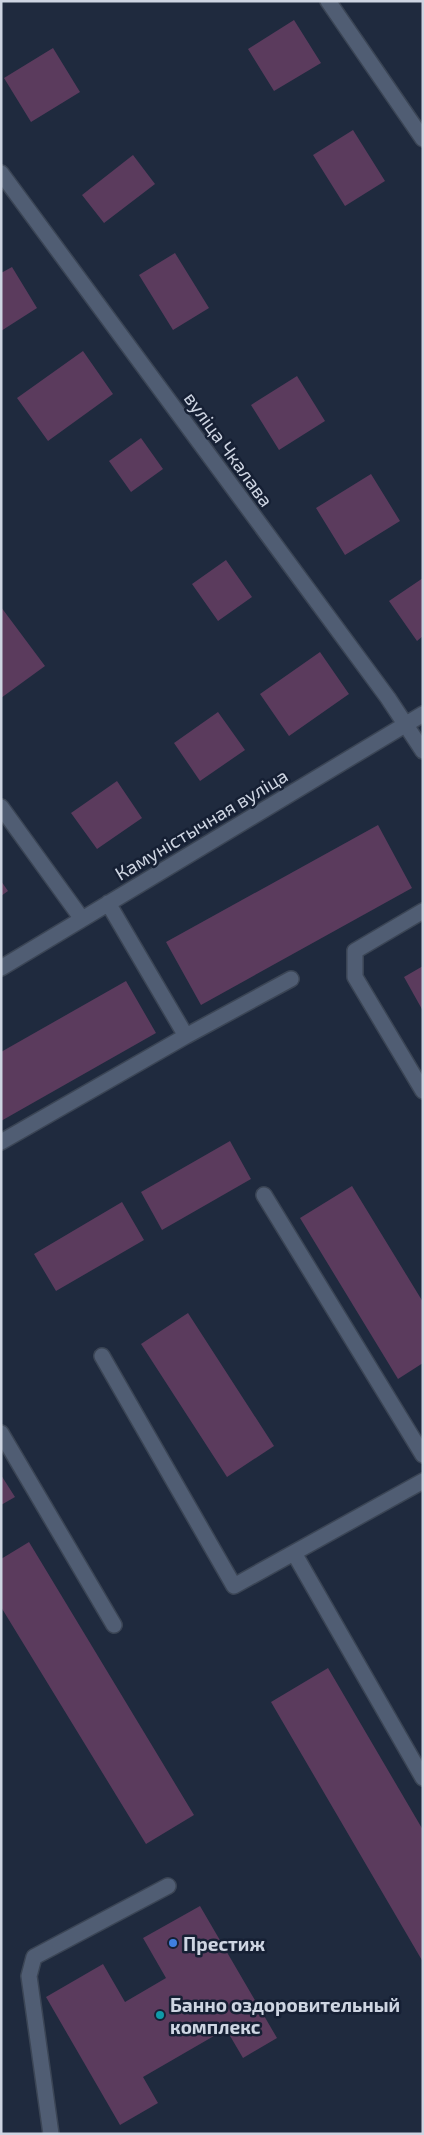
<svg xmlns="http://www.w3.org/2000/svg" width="424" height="2135" font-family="'Exo 2',sans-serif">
	<rect width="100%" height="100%" fill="#1f2a3e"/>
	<path fill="#5b3b5d" d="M294 20 321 63 274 91 248 49Z
		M53 48 80 92 31 122 4 78Z
		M353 130 385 181 345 206 313 155Z
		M133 155 155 184 104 223 82 195Z
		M175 253 209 308 173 330 139 275Z
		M12 267 37 308 1 331V273Z
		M83 351 113 394 48 441 17 398Z
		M297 376 325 421 279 450 251 405Z
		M141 438 163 469 131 492 109 461Z
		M371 474 400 521 345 555 316 508Z
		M226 560 252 597 218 621 192 584Z
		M423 578V636L417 641 389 601Z
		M1 607 45 666 1 698Z
		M320 652 349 694 289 736 260 694Z
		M218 712 245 750 200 781 174 743Z
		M117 781 142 818 97 849 71 813Z
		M378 825 412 888 201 1005 166 942Z
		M1 881 8 891 1 896Z
		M423 966V1011L404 977Z
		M126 981 156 1033 1 1121V1052Z
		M230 1141 251 1179 162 1230 141 1192Z
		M352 1186 423 1302V1363L398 1379 300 1218Z
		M122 1202 144 1240 56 1291 34 1254Z
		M188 1313 274 1446 227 1477 141 1344Z
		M1 1475 15 1497 1 1505Z
		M29 1542 194 1815 146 1844 1 1607V1559Z
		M328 1668 423 1830V1962L271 1702Z
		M200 1906 277 2038 243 2058 226 2029 143 2077 158 2103 120 2125 46 1997 103 1964 125 2002 166 1978 143 1938Z"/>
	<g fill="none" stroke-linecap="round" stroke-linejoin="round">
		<g stroke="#3b4555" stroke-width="18">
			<path id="minor" d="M328 1 423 139
				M1 173 388 698 423 751
				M1 807 82 919
				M108 903 186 1036 291 979
				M423 911 355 951V977L423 1091
				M1 968 423 714
				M1 1142 186 1036
				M264 1195 423 1455
				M102 1356 234 1586 423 1481
				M1 1433 114 1625
				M294 1553 423 1778
				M51 2134 29 1976 34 1957 168 1886"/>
		</g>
		<use href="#minor" stroke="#505d73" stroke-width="15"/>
	</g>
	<circle fill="#3f7fe0" stroke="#162034" stroke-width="2" cx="173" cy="1943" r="5"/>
	<circle fill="#0f9aa8" stroke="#162034" stroke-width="2" cx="160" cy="2015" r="5"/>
	<g text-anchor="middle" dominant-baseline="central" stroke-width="5" stroke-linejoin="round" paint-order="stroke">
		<g font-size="19" fill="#ced5e2" stroke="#162034">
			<text transform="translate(229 449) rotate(54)">вуліца Чкалава</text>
			<text transform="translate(201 824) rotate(-31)">Камуністычная вуліца</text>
		</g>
		<g font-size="19" font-weight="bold" fill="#ced5e2" stroke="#162034" text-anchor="start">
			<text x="183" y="1943">Престиж</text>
			<text x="170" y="2004">Банно оздоровительный<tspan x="170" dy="22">комплекс</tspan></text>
		</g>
	</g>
	<rect width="424" height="2135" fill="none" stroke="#ced5e2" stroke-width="5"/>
</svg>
